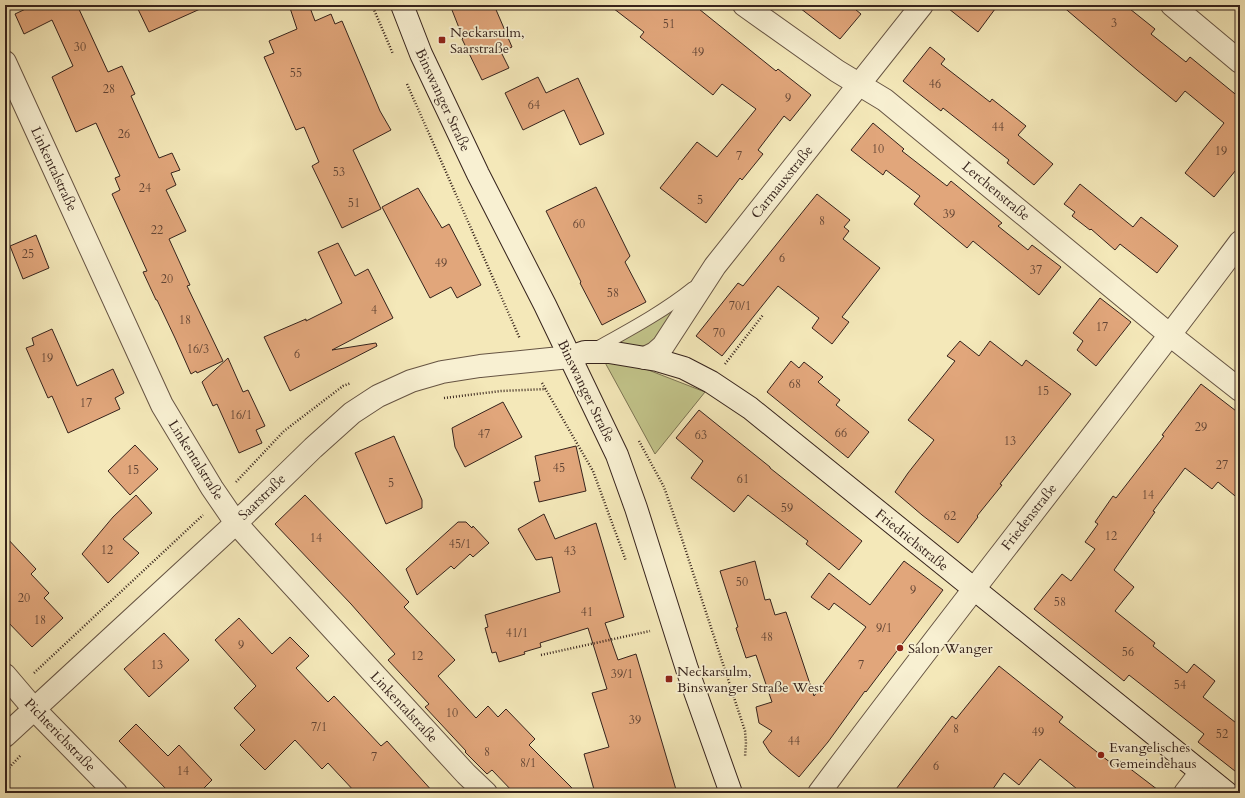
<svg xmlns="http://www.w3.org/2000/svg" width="1245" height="798" font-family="Cardo,serif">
	<rect width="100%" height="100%" fill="#f4e8b9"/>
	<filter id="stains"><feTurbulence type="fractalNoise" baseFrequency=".005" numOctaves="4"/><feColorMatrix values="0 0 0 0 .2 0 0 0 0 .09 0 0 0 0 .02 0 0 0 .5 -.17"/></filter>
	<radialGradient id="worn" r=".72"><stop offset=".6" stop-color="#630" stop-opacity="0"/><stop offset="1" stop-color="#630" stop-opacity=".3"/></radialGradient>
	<path fill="#c2c48a" stroke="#7c7453" d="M691 296 645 353 606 348Z
		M602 357 638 366 705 392 655 454Z"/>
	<path fill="#e1a67b" stroke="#36231c" d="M34 5H83L78 7 108 72 122 66 135 94 131 96 159 158 172 153 180 170 171 173 176 185 166 190 186 231 169 239 190 285 187 286 223 361 197 373 196 371 191 374 175 338 157 300H156L143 272 147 271 112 194 120 190 115 178 120 176 96 123 76 132 52 77 73 66 52 20 24 34 15 14Z
		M136 5H209L149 32Z
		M289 5H309L315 21 331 14 335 24 342 21 380 111 391 130 353 150 381 209 342 228 312 166 319 162 304 127 296 130 264 57 274 53 269 41 297 29Z
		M450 5H494L512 47 501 52 509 68 482 80 462 39 463 38Z
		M609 5H694L776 71 778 69 811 95 790 121 784 116 758 150 763 154 742 180 740 178 706 223 660 188 697 142 717 157 756 109 722 84 713 95 640 37 644 32Z
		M796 5H850L861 14 840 39Z
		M944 5H998L978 32Z
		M1061 5H1125L1155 29 1151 34 1186 62 1190 57 1240 98V165L1214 197 1185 173 1224 123 1185 91 1176 102 1137 70Z
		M930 47 945 59 941 64 990 102 992 99 1026 126 1018 135 1053 164 1034 185 1007 163 1009 160 943 108 941 111 903 81Z
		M538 77 546 93 578 78 604 134 580 145 564 110 523 130 505 93Z
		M873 123 904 149 902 151 947 186 951 181 1002 223 998 226 1028 250 1032 245 1061 267 1039 295 973 241 967 248 914 204 920 196 886 170 883 175 851 150Z
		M1080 184 1133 227 1141 217 1178 246 1157 273 1120 244 1115 250 1091 229 1090 230 1072 216 1075 212 1064 204Z
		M596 187 630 256 625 262 646 302 602 325 580 283 581 282 546 211Z
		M418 188 442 228 449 224 481 285 457 298 451 287 430 298 382 207Z
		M817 194 850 220 844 227 849 231 843 239 880 268 842 317 849 322 832 344 812 328 819 318 778 286 722 356 696 336 738 283 743 286Z
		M36 235 49 268 23 279 10 246Z
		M338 243 355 276 368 269 393 318 332 350 376 343 377 346 290 391 264 337 306 319V321L342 303 318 252Z
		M1100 298 1131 322 1096 366 1077 350 1083 341 1073 333Z
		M52 329 77 386 113 369 124 393 115 398 120 409 68 433 52 396 48 398 26 348 34 345 32 338Z
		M960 341 979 356 990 341 1022 366 1026 360 1071 394 1000 484 1002 485 977 516 978 517 958 543 922 515 895 492 908 473 934 440 908 420 955 361 947 356Z
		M228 358 243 392 248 390 265 426 256 430 262 443 239 453 217 404 213 406 202 382Z
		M791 361 799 368 804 362 823 377 818 382 840 400 836 405 869 432 848 458 767 392Z
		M1201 384 1240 414V500L1218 482 1212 489 1185 468 1153 511 1155 512 1114 570 1134 587 1115 611 1155 643 1153 646 1187 673 1194 664 1215 681 1203 697 1240 726V775L1198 742 1204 734 1129 675 1124 681 1034 609 1062 574 1071 581 1095 549 1085 542 1098 524 1095 522 1113 496 1116 498 1164 436 1162 435Z
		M503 402 522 437 465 467 455 447 452 428Z
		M699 410 770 467V468L862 541 839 570 806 544 808 541 748 495 734 512 691 478 703 461 676 438Z
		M394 436 422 500V508L386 524 355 453Z
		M135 445 158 469 130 495 108 471Z
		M576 446 586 491 539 502 534 482 540 481 535 456Z
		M136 495 152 513 123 539 139 553 108 583 82 554 113 517Z
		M305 495 409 602 404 607 455 660 438 676 476 718 488 706 498 717 506 709 535 739 529 745 577 793H514L492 770 487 774 465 752 466 751 425 707 429 704 388 660 395 654 351 604 275 524Z
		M544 514 555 539 596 523 624 617 605 623 618 660 636 654 677 793H595L584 754 609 747 592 693 607 689 588 628 540 643 541 647 524 652 525 654 499 662 496 652 492 653 485 628 488 627 485 615 560 592 552 557 536 560 518 529Z
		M458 522H466L472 528 473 526 489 543 473 557 470 554 454 569 451 566 417 595 406 569Z
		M5 536 36 569 31 574 49 593 44 598 63 618 32 647 5 619Z
		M755 561 765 600 770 599 775 615 786 612 814 696 866 627 834 603 829 610 811 597 829 573 870 605 904 561 943 590 866 692 865 691 828 742 799 777 770 753 763 742 772 731 759 723 756 707 772 702 756 655 746 658 736 628 738 627 720 571Z
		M239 618 272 654 290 637 309 656 296 668 328 702 334 696 381 746 387 741 434 793H356L328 763 322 769 295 740 265 770 240 745 255 730 234 708 256 686 215 640Z
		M164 633 189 660 149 697 124 669Z
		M999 666 1063 717 1059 722 1116 767 1120 761 1162 793H1082L1040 759 1019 785 1004 773 990 793H893L952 716 956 719Z
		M136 724 168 756 179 745 212 780 199 793H170L119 741Z"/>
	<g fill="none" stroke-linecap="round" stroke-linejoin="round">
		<g stroke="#665443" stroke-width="14">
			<path id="service" d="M595 349C629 330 663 312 693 288"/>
		</g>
		<g stroke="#665443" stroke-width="24">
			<path id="minor" d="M744 5 837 71 885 100 1170 335 1240 390
				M1172 5 1240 62
				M5 62 162 405 212 488 236 523 252 541 466 774 486 793
				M5 675 34 709 116 793
				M819 793C957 607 1102 427 1240 242
				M1185 793 1201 772"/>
		</g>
		<g stroke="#665443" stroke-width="24">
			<path id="tertiary" d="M645 358 655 353 663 346 715 266 922 5
				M5 736 236 523 313 448 352 413 378 396 411 381 442 372 480 366 570 357"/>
		</g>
		<g stroke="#36231c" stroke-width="24">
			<path id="secondary" d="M402 5 421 54 478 174 545 305 617 455 636 508 687 669 731 793
				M570 357 585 352H609L657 360 684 368 711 382 750 408 1227 793"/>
		</g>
		<path stroke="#36231c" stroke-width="2.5" stroke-dasharray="1 2" stroke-linecap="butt" d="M372 5 393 54
			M407 84 520 339
			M725 364 763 315
			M542 383 593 471 626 561
			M444 398 501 391 546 389
			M639 441 664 487 680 533 745 731 746 743 745 757
			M236 482 284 431 343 386 351 383
			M541 655 650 631
			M34 673 203 515
			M5 772 21 755"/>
		<use href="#service" stroke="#f8f0d2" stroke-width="12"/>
		<use href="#minor" stroke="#f8f0d2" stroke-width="22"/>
		<use href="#tertiary" stroke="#f8f0d2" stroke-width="22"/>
		<use href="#secondary" stroke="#f8f0d2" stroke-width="22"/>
	</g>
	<g fill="#8f2418" stroke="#f8f0d2" stroke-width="1.5">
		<rect x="438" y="36" width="8" height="8" rx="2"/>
		<circle cx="900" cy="648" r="4"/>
		<rect x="665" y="675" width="8" height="8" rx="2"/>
		<circle cx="1101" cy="755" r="4"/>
	</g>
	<g text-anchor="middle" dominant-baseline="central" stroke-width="3.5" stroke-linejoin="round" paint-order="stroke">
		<g font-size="12" fill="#614434">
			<text x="1114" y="23">3</text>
			<text x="669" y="24">51</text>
			<text x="80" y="47">30</text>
			<text x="698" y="52">49</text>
			<text x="296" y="73">55</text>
			<text x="935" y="84">46</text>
			<text x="109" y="89">28</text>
			<text x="788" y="98">9</text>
			<text x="534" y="105">64</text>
			<text x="998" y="127">44</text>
			<text x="124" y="134">26</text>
			<text x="878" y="149">10</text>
			<text x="1221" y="151">19</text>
			<text x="739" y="156">7</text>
			<text x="339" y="172">53</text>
			<text x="145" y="188">24</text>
			<text x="700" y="200">5</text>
			<text x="354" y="203">51</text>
			<text x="949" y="214">39</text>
			<text x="822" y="221">8</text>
			<text x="579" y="224">60</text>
			<text x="157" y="230">22</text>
			<text x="28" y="254">25</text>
			<text x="782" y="258">6</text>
			<text x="441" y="263">49</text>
			<text x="1036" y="270">37</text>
			<text x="167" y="279">20</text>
			<text x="613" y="293">58</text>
			<text x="740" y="306">70/1</text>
			<text x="374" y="310">4</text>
			<text x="185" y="320">18</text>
			<text x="1102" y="327">17</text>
			<text x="719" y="333">70</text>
			<text x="198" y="349">16/3</text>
			<text x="297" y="354">6</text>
			<text x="47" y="358">19</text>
			<text x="795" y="384">68</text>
			<text x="1043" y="391">15</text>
			<text x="86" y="403">17</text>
			<text x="241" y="415">16/1</text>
			<text x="1201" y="427">29</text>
			<text x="841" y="433">66</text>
			<text x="484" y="434">47</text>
			<text x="701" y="435">63</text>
			<text x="1010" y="441">13</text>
			<text x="1222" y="465">27</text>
			<text x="559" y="468">45</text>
			<text x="133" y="470">15</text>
			<text x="743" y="479">61</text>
			<text x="391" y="483">5</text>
			<text x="1148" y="495">14</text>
			<text x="787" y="508">59</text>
			<text x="950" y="516">62</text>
			<text x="1111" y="536">12</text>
			<text x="316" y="538">14</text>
			<text x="460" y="544">45/1</text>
			<text x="107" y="550">12</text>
			<text x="570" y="551">43</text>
			<text x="742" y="582">50</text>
			<text x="913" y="590">9</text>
			<text x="24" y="598">20</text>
			<text x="1060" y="602">58</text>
			<text x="587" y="612">41</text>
			<text x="40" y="620">18</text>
			<text x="884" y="628">9/1</text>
			<text x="517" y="633">41/1</text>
			<text x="767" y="637">48</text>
			<text x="241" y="645">9</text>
			<text x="1128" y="652">56</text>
			<text x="417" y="656">12</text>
			<text x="157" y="665">13</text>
			<text x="861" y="665">7</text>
			<text x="622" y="674">39/1</text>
			<text x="1180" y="685">54</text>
			<text x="452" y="713">10</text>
			<text x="635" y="720">39</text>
			<text x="319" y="727">7/1</text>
			<text x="956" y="729">8</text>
			<text x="1038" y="732">49</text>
			<text x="1222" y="734">52</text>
			<text x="794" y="741">44</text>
			<text x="487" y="752">8</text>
			<text x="374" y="757">7</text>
			<text x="528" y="763">8/1</text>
			<text x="936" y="766">6</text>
			<text x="183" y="771">14</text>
		</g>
		<g font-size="14" fill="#36231c" stroke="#f8f0d2" text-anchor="start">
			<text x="450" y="32">Neckarsulm,<tspan x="450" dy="16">Saarstraße</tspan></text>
			<text x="908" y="648">Salon Wanger</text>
			<text x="677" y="671">Neckarsulm,<tspan x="677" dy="16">Binswanger Straße West</tspan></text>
			<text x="1109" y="747">Evangelisches<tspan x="1109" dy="16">Gemeindehaus</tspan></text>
		</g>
		<g font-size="14" fill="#36231c" stroke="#f8f0d2">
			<text transform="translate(443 100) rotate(65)">Binswanger Straße</text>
			<text transform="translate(54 169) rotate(65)">Linkentalstraße</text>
			<text transform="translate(782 182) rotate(-51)">Carmauxstraße</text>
			<text transform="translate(996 191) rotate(40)">Lerchenstraße</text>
			<text transform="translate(586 391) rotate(64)">Binswanger Straße</text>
			<text transform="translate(196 460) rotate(58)">Linkentalstraße</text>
			<text transform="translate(262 497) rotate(-44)">Saarstraße</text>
			<text transform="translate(1029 517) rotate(-52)">Friedenstraße</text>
			<text transform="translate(912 540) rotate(39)">Friedrichstraße</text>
			<text transform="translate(404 707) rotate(47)">Linkentalstraße</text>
			<text transform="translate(60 735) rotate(46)">Pichterichstraße</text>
		</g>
	</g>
	<rect width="1245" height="798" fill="none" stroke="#f4e8b9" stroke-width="20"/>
	<rect x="6" y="6" width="1233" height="786" fill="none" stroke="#36231c" stroke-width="2"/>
	<rect x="10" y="10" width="1225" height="778" fill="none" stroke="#36231c"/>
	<rect width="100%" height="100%" filter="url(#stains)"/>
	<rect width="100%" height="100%" fill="url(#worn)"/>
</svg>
